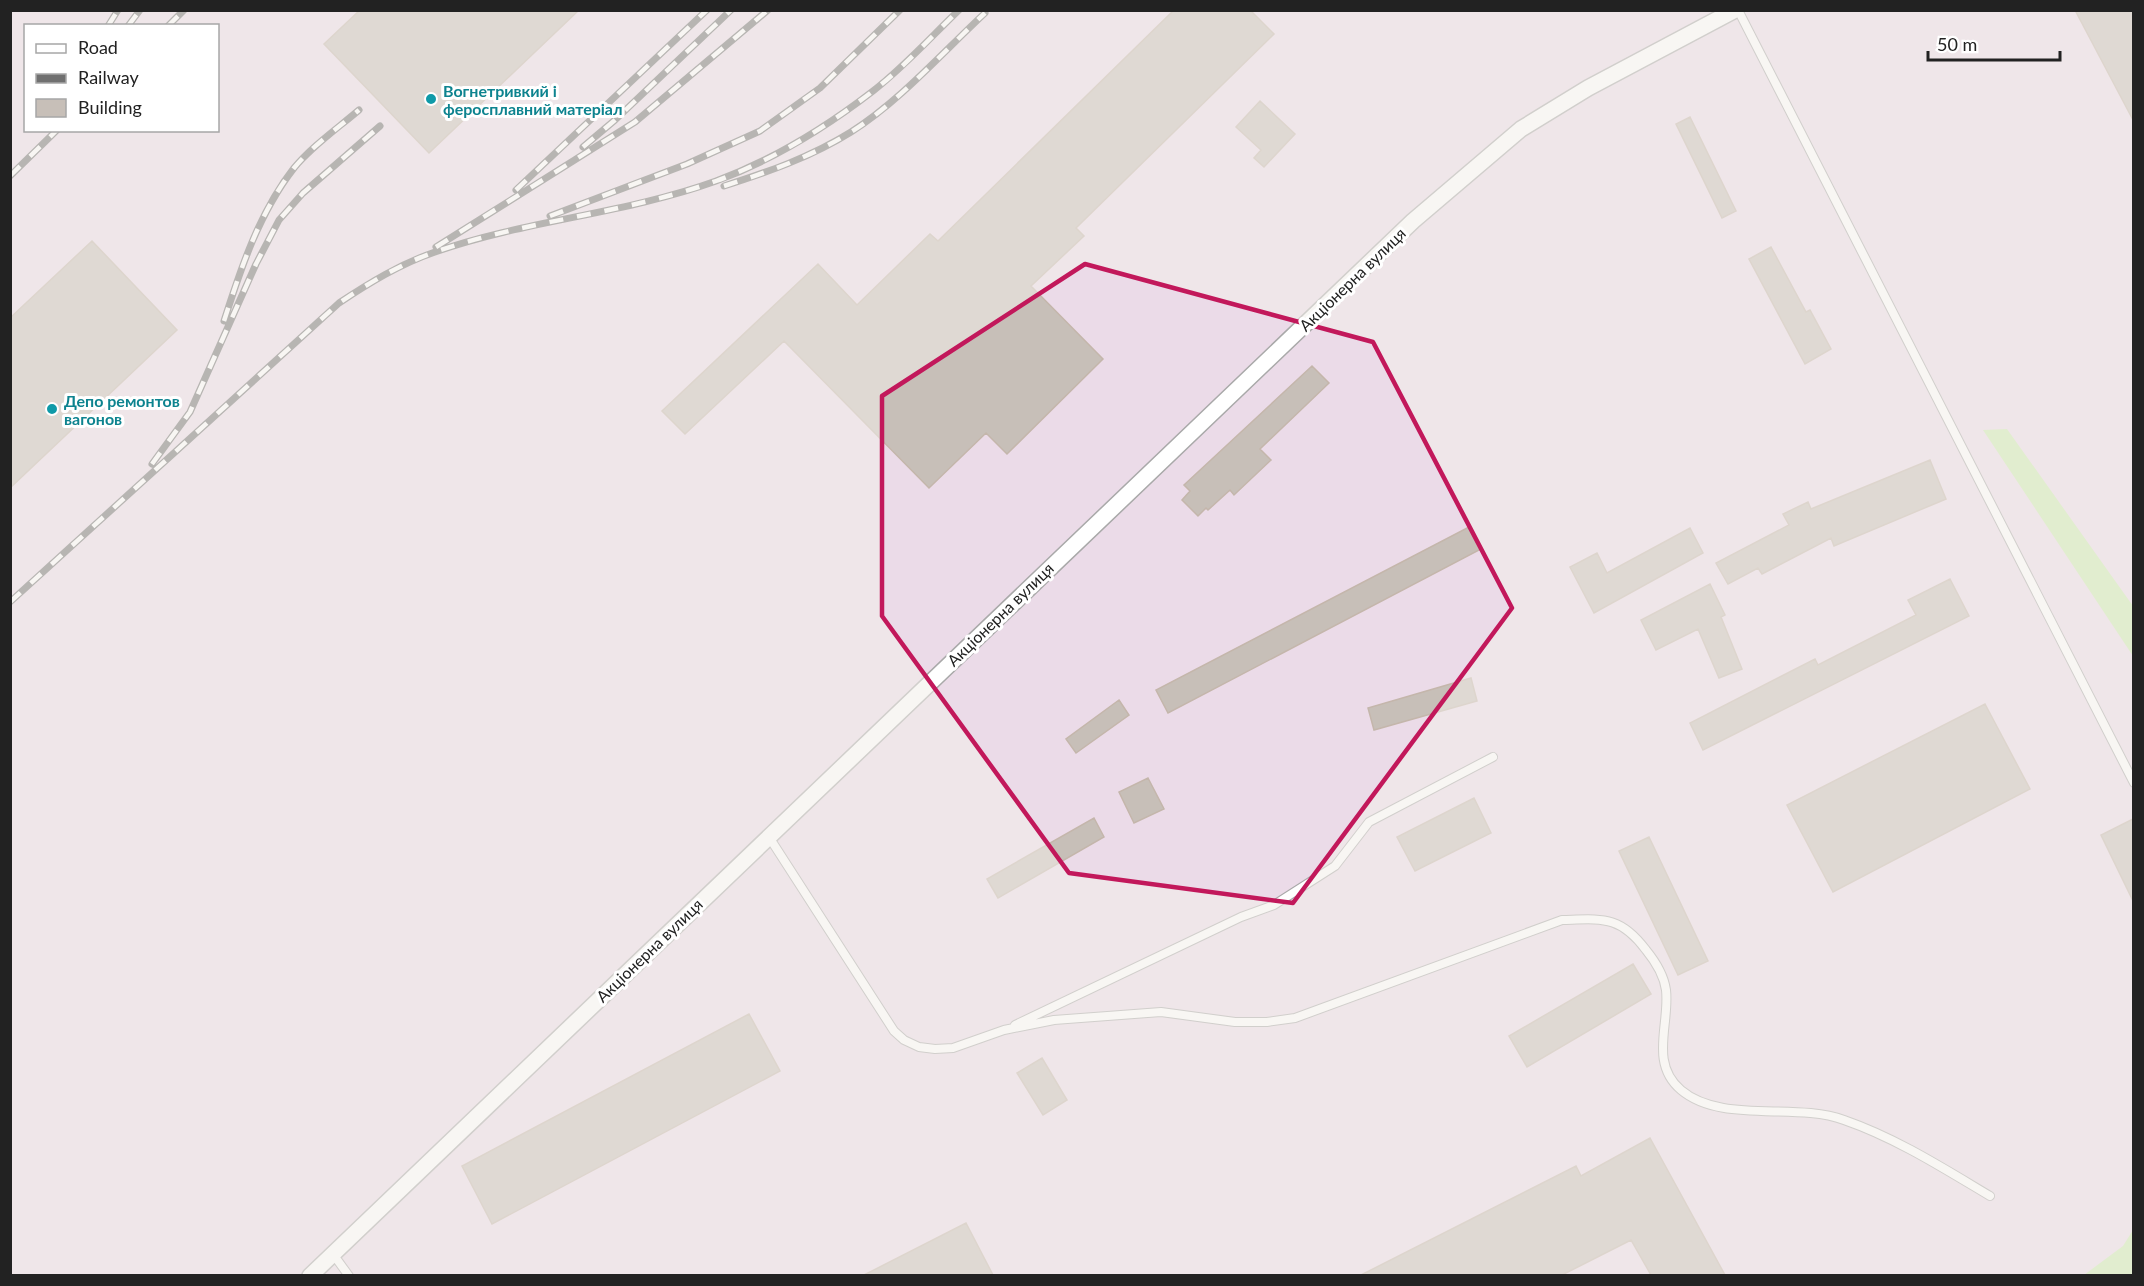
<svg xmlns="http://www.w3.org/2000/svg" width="2144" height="1286" font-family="Lato,sans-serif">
	<rect width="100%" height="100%" fill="#f2efe9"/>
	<path fill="#ebdbe8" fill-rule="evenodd" d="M10 11H2133V1275H11ZM26 26H218V130H26Z"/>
	<path fill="#cdebb0" d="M2007 429 2133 606V656L1983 430Z
		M2133 1230V1275H2084L2123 1246Z"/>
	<path fill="#c7bfb8" stroke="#c4b6ab" stroke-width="1.5" d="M360 10H579L429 153 324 44Z
		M1174 10H1250L1274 34 1076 228 1084 236 1031 286 1103 359 1007 454 986 433 929 488 784 341 685 434 662 411 818 264 857 305 930 234 938 241Z
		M2075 10H2133V120Z
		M1260 101 1295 134 1264 167 1254 158 1261 150 1236 127Z
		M1690 117 1736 211 1722 218 1676 124Z
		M92 241 177 330 10 488V318Z
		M1771 247 1806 312 1810 310 1831 349 1805 364 1749 259Z
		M1312 366 1329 383 1260 449 1271 460 1234 495 1230 490 1208 510 1206 508 1198 516 1182 500 1190 491 1184 485Z
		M1930 460 1946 499 1834 546 1831 538 1762 574 1758 568 1728 584 1716 563 1789 525 1783 514 1808 502 1811 509Z
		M1469 527 1481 549 1168 713 1156 690Z
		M1690 528 1703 553 1594 613 1570 567 1597 553 1607 573Z
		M1950 579 1969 616 1703 750 1690 723 1815 659 1818 665 1916 615 1908 600Z
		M1710 584 1725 615 1721 617 1742 669 1719 678 1698 629 1656 650 1641 620Z
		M1471 678 1477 701 1374 730 1368 708Z
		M1119 700 1129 715 1076 753 1066 739Z
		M1985 704 2030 789 1833 892 1787 805Z
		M1148 778 1164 809 1134 823 1119 792Z
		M1474 798 1491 833 1415 871 1397 837Z
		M1094 818 1104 837 998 898 987 879Z
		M2133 819V901L2101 835Z
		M1649 837 1708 961 1678 975 1619 851Z
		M1633 964 1651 994 1527 1067 1509 1036Z
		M749 1014 780 1071 492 1224 462 1166Z
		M1042 1058 1067 1100 1043 1115 1017 1073Z
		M1650 1138 1725 1275H1651L1631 1240 1562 1275H1361L1576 1166 1581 1176Z
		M966 1223 993 1275H864Z"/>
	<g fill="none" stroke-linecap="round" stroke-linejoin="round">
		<g stroke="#a9a9a9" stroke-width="10">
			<path id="service" d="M1738 10 2134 783
				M769 837 894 1031 904 1040 919 1047 935 1049 953 1048 1004 1030 1054 1020 1161 1012 1235 1022H1267L1295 1018 1562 920C1602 919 1620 915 1646 950 1655 961 1664 976 1666 990 1670 1024 1649 1063 1681 1090 1721 1124 1795 1102 1844 1120 1896 1138 1943 1168 1990 1196
				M1015 1025 1241 917 1274 905 1335 866 1369 822 1493 757
				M333 1254 349 1276"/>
		</g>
		<g stroke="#a9a9a9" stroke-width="18">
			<path id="minor" d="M310 1276 1413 221 1521 129 1588 88 1735 10"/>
		</g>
		<use href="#service" stroke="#fff" stroke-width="8"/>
		<use href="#minor" stroke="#fff" stroke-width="15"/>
		<g stroke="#707070" stroke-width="7">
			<path id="rail" d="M108 26 118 10
				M128 26 140 10
				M168 26 184 10
				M583 147 615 120 731 10
				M10 176 57 130
				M724 186C768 172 811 157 851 132 900 101 942 53 985 13
				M516 190 707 10
				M550 216 687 164 760 131 820 88 900 10
				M436 247 635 122 768 10
				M224 321C241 268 259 213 294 168 312 146 338 128 359 110
				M152 464 190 412 256 264 279 220 303 193 380 126
				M10 602 339 303C369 283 400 264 435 252 526 220 625 214 716 181 773 160 825 128 873 91 904 67 931 37 959 10"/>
		</g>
		<use href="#rail" stroke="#fff" stroke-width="4.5" stroke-dasharray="14" stroke-linecap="butt"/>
	</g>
	<path d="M0 0H2144V1286H0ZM1085 264 1373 342 1512 608 1293 903 1069 873 882 616V396Z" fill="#f2efe9" fill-opacity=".55" fill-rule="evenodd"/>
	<path fill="none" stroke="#c2185b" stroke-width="4.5" stroke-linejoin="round" d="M1085 264 1373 342 1512 608 1293 903 1069 873 882 616V396Z"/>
	<g fill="#0f9aa8" stroke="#fff" stroke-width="2">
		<circle cx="431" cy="99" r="6"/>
		<circle cx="52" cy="409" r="6"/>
	</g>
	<g text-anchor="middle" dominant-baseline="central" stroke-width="6" stroke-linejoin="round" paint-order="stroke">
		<g font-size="16" font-weight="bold" fill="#0d838f" stroke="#fff" text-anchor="start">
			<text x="443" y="90">Вогнетривкий і<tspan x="443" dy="18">феросплавний матеріал</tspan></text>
			<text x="64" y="400">Депо ремонтов<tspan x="64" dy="18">вагонов</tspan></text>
		</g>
		<g font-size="16" fill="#222" stroke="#fff">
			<text transform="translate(1352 279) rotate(-44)">Акціонерна вулиця</text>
			<text transform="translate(1000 614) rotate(-44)">Акціонерна вулиця</text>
			<text transform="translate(649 950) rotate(-44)">Акціонерна вулиця</text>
		</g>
	</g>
	<rect width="2144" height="1286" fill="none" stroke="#222222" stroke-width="24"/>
	<rect x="24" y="24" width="195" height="108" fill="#ffffff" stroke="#a7a7a7" stroke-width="1.5"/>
	<rect x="36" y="44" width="30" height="9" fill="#ffffff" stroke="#a7a7a7" stroke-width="1.5"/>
	<text x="78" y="54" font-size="18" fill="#222222">Road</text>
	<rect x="36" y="74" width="30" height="9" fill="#707070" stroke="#a7a7a7" stroke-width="1.5"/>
	<text x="78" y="84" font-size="18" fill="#222222">Railway</text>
	<rect x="36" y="99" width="30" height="18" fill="#c7bfb8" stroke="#a7a7a7" stroke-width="1.5"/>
	<text x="78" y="114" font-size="18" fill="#222222">Building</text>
	<path d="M1928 51v9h132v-9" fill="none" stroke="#222222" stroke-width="3"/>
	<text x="1937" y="51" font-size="18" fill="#222222" stroke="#ffffff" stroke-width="4.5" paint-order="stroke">50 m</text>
</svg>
